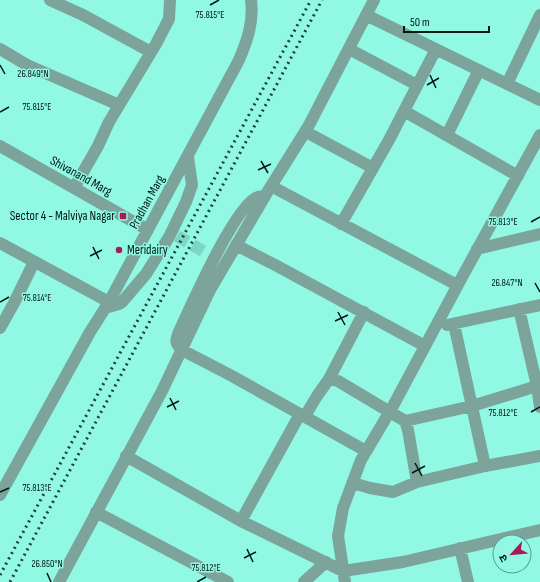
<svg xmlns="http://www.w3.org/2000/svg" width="540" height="582" font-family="'Sofia Sans Condensed','Noto Sans Devanagari',sans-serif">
	<rect width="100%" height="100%" fill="#91f8e4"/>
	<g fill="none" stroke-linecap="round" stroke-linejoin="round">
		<path stroke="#7cd6c5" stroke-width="12" stroke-dasharray="12 6" stroke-linecap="butt" d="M177 236 208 254"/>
		<path stroke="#7ca49b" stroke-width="12" d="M50 0 83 15 151 52
			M366 15 540 100
			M0 49 27 65 119 105
			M349 49 417 85
			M507 84 540 15
			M404 111 518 176
			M306 132 373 168
			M447 135 479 70
			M0 146 148 230
			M271 186 457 285
			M74 188 98 146 109 122 156 44 169 19 170 0
			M264 196C262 197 260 196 258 197 236 203 189 310 178 334 175 342 176 344 182 350L232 376 366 451
			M341 224 389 140 436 49
			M0 243 109 302
			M236 245 277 266 425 346
			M477 249 540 234
			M105 308 119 304 122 302 146 274 169 237 186 202 192 185 188 157
			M519 309 537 386 540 407
			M454 324 485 466
			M447 325 540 305
			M0 328 14 303 34 262
			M329 379 364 312
			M305 416 317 396 329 379 338 381 405 421 408 430 417 482
			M405 421 472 406 537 386
			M126 456 241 521 343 571 403 562 540 530
			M353 483 370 488 393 492 417 482 485 466 540 456
			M0 495 90 332 109 302 239 60C247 41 254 22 251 0
			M96 512 228 582
			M241 521 300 414
			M460 548 468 582
			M59 582 162 391 210 290 268 191 308 127 374 0
			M304 582 326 562
			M345 582 338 536 343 508 361 460 393 406 461 279 540 135"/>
		<path stroke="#1e433c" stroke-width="3" stroke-dasharray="2 4" stroke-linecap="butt" d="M0 575 311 0
			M10 582 322 0"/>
	</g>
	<path fill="none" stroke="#021814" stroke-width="1.5" d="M210 5 219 0M0 65 5 74M430 75 436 88M427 85 439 78M0 112 9 107M261 161 268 173M258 170 271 164M531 222 540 217M93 247 99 259M90 256 102 250M535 283 540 292M0 302 9 297M338 312 345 325M335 321 348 315M170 398 176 410M167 407 179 401M531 412 540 407M415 463 422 476M412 473 425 466M0 492 9 488M247 549 253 562M244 558 256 552M47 573 51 582M197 582 206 577"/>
	<g fill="#a7195a" stroke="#91f8e4" stroke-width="1.5">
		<rect x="119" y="212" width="8" height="8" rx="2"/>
		<circle cx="119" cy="250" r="4"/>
	</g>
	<g text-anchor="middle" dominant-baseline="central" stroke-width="3" stroke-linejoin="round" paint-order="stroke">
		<g font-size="13" fill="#021814" stroke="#91f8e4">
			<text transform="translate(81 176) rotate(29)">Shivanand Marg</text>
			<text transform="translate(147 202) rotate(-61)">Pradhan Marg</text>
		</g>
		<g font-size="13" fill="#021814" stroke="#91f8e4" text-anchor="end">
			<text x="115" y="216">Sector 4 - Malviya Nagar</text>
			<text x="127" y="250" text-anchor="start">Meridairy</text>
		</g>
	</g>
	<g font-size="10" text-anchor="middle" fill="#021814" stroke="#91f8e4" stroke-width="3" stroke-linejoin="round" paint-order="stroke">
		<text x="210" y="18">75.815°E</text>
		<text x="33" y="77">26.849°N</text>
		<text x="37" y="110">75.815°E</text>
		<text x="503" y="225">75.813°E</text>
		<text x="507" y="286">26.847°N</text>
		<text x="37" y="301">75.814°E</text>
		<text x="503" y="416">75.812°E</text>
		<text x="37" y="491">75.813°E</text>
		<text x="47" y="567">26.850°N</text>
		<text x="206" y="571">75.812°E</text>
	</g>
	<g transform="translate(512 554) rotate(243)"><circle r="19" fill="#91f8e4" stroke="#589e91"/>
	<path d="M0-3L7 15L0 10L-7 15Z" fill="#a7195a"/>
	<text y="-6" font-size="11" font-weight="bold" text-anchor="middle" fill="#021814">उ</text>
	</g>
	<path d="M404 26v6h85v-6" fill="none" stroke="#021814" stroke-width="2"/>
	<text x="410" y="26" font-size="12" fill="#021814" stroke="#91f8e4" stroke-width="3" paint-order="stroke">50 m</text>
</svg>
